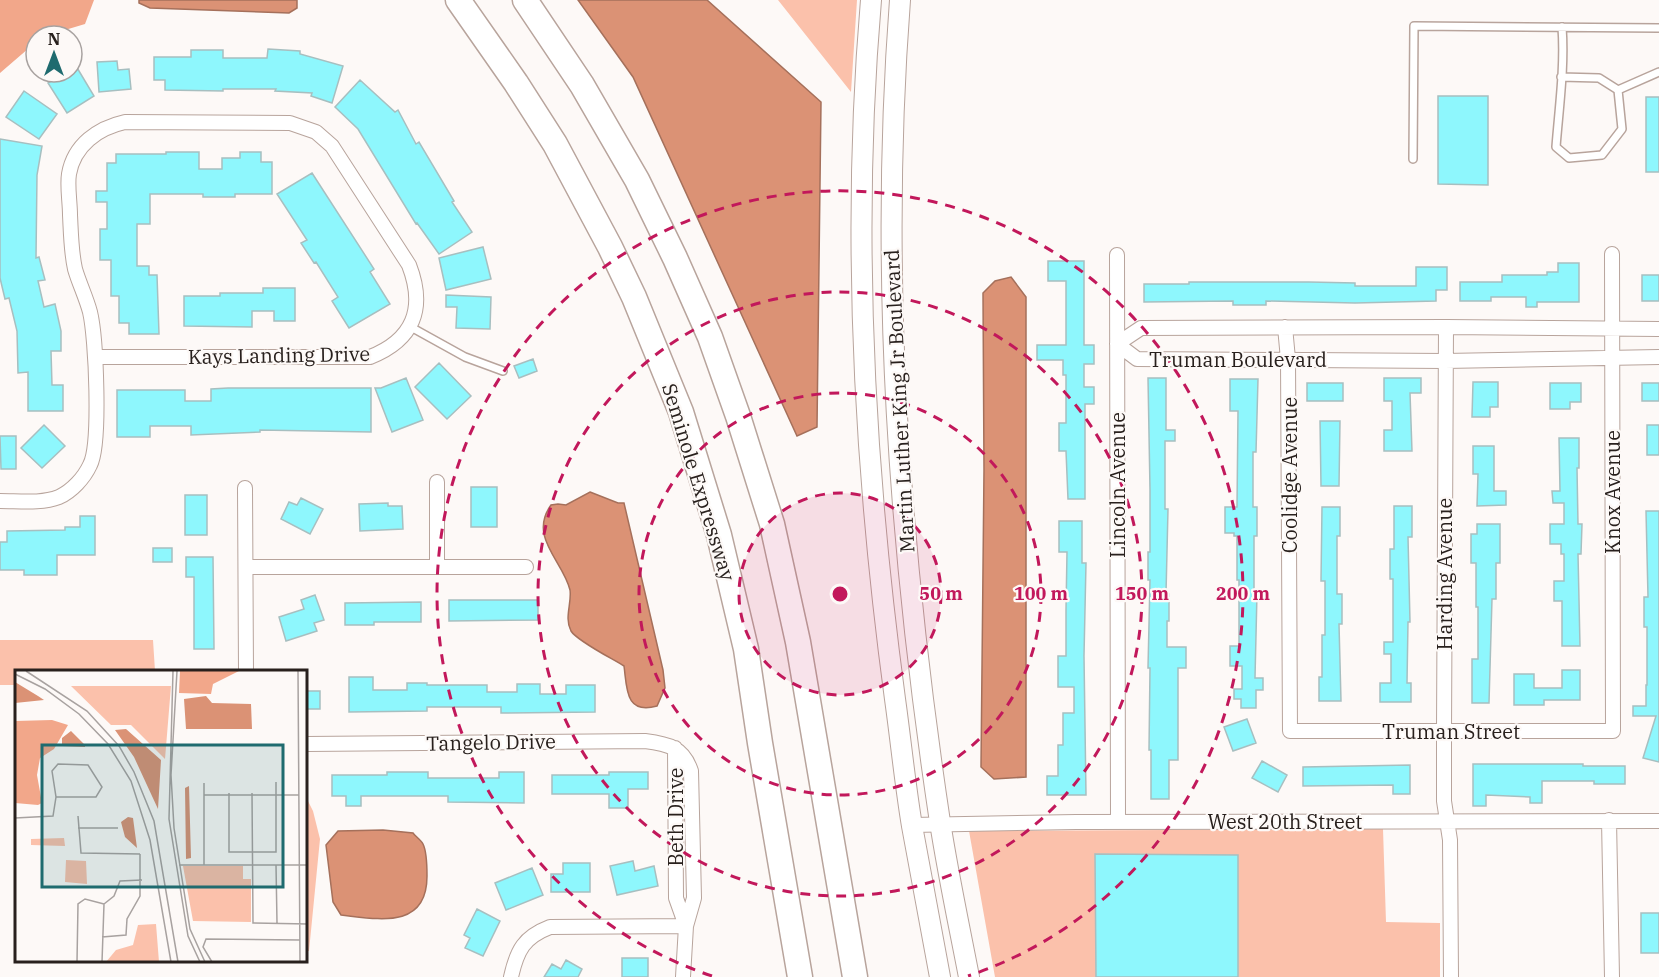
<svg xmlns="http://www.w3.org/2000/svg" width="1659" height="977" font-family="'IBM Plex Serif',serif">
	<rect width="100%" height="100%" fill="#fdf9f7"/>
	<path fill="#fbc1ab" d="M778 0H857L851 92Z
		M0 640H153L155 671H16V685H0Z
		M306 797 313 811 320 839 309 951H306Z
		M1383 829 1386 922 1440 923V977H995L969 831Z"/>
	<path fill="#f2a78a" d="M0 0H94L85 24 45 36H36V42L0 73Z"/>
	<path fill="#db9275" stroke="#a5705b" stroke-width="1.5" d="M139 0H297V8L289 13 150 8 139 3Z
		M578 0H707L821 102 817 427 797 436 633 77Z
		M1011 277 1026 297V777L994 779 981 767 984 470 983 293 995 281Z
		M590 492 618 503H624L663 670 665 688 657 706C625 715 627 688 624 666 613 659 577 641 571 631 564 618 572 603 570 590 563 561 528 537 551 505L558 504 566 505Z
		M383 830 413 833C415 836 421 840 423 844 427 852 427 867 427 876 427 930 378 919 341 915L333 902 326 845 338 831Z"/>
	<path fill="#8ef7fd" stroke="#a7bfc0" stroke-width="1.5" d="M268 49 300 51V54L343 66 332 103 311 96 312 93 275 91 276 89H223V91L165 90V80H154V57H191V50H223V58H267Z
		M117 61 118 70 129 69 131 89 99 92 97 62Z
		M76 66 94 96 67 113 48 83 66 72H72V69Z
		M360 80 395 112 398 110 416 144 419 142 454 201 452 202 472 232 439 254 417 223 416 224 358 129 335 107Z
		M24 91 57 114 39 139 6 117Z
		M1438 96H1488V185L1438 184Z
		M1646 97H1659V172H1646Z
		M0 139 42 146 37 175 36 258 39 257 45 280 38 281 44 307 55 304 61 331V351H51L52 385H63V411H28V372L18 373 17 331 9 298 5 299 0 278Z
		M166 152H199V169H222V158H240V152H261V162H272V194H235V197H203V194H150V224H137V266H149V275H157L159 334H129V323H119V296H111V260H100V229H107V202H96V191H107V163H116V154H166Z
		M312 173 374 269 370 272 390 304 349 328 332 301 338 297 316 262 314 263 301 243 307 240 277 194Z
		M483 247 491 279 446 290 439 258Z
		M1048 261H1084V345H1094V364H1084V387H1094V404H1085V499H1068L1066 451H1059V423H1066V375H1063V360H1037V345H1066V281H1048Z
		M1558 263H1579V302H1537V307H1526V297H1491V301H1460V282H1502V275H1547V272H1558Z
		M1416 267H1447V290H1436V301L1355 303 1266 301V305H1233V301L1144 302V284H1189V282H1309L1355 283V286H1416Z
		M1642 275H1659V301H1642Z
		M263 288H295V321H274V311H252V327L184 326V296H220V293H263Z
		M446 295 491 297 490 329 456 328 457 307H446Z
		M533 359 537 371 519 378 514 366Z
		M439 363 471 396 447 419 415 387Z
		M406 378 423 420 392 432 375 388H381Z
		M1148 378H1166V430H1175V441H1165V509H1168L1166 594H1169V621H1167V647H1186V668H1178V760H1169V799H1151V750H1149L1150 668H1148L1150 580H1148V552H1150V490Z
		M1384 378H1421V393H1410L1412 451H1384V430H1392V401H1384Z
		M1230 379H1258L1256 452H1253V507H1257V536H1254V593H1257L1255 678H1263V690H1256V708H1241V699H1234V689H1242V666H1230V646H1239V580H1237V536H1234V533H1225V507H1237L1238 411H1230Z
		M1473 382H1498V407H1490V417H1472Z
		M1307 383H1343V401H1307Z
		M1550 383H1581V402H1570V409H1550Z
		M1642 383H1659V401H1642Z
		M228 388H371V432L260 430V432L191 435V426H150V437H117V390H185V401H211V389Z
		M1320 421H1340L1339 486H1321Z
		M44 425 65 446 42 468 21 448Z
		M1647 425H1659V455H1647Z
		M0 436H16V469H1Z
		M1559 438H1579V468H1577L1578 524H1582L1581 554H1578L1580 646H1562V601H1554V581H1564V554H1561V544H1550V524H1564V503H1553L1552 491H1560Z
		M1473 446H1494V491H1506V505L1477 506 1478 474H1473Z
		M471 487H497V527H471Z
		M185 495H207V535H185Z
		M301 498 323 509 310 534 281 519 289 502 297 505Z
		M388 503V506H402L403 529 360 531 359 504Z
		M1394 506H1412V537H1408L1410 622H1408L1407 683H1411V702H1380V683H1391V654H1384V642H1393V579H1390V549H1394Z
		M1322 507H1340V536H1337V594H1342V624H1339L1341 701H1319V677H1322V635H1325V581H1321Z
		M1646 511H1659V762L1643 758 1656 716H1633V706H1646V685H1647V627H1644V597H1648Z
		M80 516H95V555H57V575H24V570H0V542H7V531L65 530V527H80Z
		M1059 521H1082V563H1086L1084 656 1086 795H1047V776H1058V745H1063V713H1074V687H1058V656H1066V610L1067 552H1059Z
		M1477 524H1500V563H1496V599H1492L1489 703H1472V659H1478V607H1476V563H1471V534H1477Z
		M153 548H172V562H153Z
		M186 557H213L214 649H194V577H186Z
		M315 595 324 620 314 623 317 631 286 641 279 617 304 609 301 600Z
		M449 600H538V620L449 621Z
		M421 602V622H374V625H345V603Z
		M1562 670H1580V700H1544V705H1514V674H1534V688H1562Z
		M349 677H373V690H407V683H427V685H487V692H517V684H540V694H566V685H595V712L501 713V707H427V711L349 712Z
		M306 691H320V709H306Z
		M1247 719 1256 743 1233 751 1224 727Z
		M1262 761 1287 775 1278 792 1252 778Z
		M1473 764H1583V766H1625V784H1594V781H1542V803H1530V797L1486 795V806H1473Z
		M1410 765V794H1393V785L1303 786V767Z
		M387 772H428V778H499V772H524V803L448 802V796H361V806H346V796H332V775H387Z
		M609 772H648V789H628V808H609V794H552V775H609Z
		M1095 854 1238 855V977H1096Z
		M633 861 635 871 654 866 658 886 617 895 610 866Z
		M563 863H590V892H551V874H563Z
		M532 868 543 895 506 910 495 883Z
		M477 909 500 921 483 956 465 948 470 938 464 935Z
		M1641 913H1659V953H1641Z
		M622 958H648V977H622Z
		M566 960 582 969 578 977H544L552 964 561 969Z"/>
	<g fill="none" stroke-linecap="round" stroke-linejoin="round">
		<g stroke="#b8a49c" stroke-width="10">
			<path id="lane" d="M1561 77 1599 78 1618 90 1622 129 1602 155 1569 158 1556 147C1559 108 1565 66 1562 27
				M1618 90 1659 72
				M1413 159 1414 26 1659 28
				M409 326 465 357 503 371"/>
		</g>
		<g stroke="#b8a49c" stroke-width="16">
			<path id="street" d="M1117 255 1118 822
				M1285 327 1288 359 1290 731H1613L1612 254
				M1446 327 1444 731V801L1450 840 1451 977
				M1659 329 1446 327 1141 328 1117 344 1137 359 1445 361 1659 357
				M245 488 246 671
				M0 501C19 501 41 504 59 497 72 491 84 478 90 465 101 444 96 337 90 312 86 297 79 283 75 269 71 251 71 233 70 215 70 202 67 186 69 174 74 145 98 128 125 122L290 123 316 132 332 146 409 265C426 309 413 340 370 357H96
				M246 567H526
				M437 567V482
				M306 744 645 741C668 744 683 747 691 771L694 898 686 926 683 977
				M675 748 676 898 686 926
				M1609 820 1612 977
				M912 825 1076 822 1659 821
				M511 977C517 950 524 937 550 927L686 926"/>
		</g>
		<g stroke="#b8a49c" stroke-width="22">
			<path id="secondary" d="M871 0C851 232 864 469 895 699 901 742 905 784 912 826 921 877 931 927 940 977
				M900 0C879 275 899 550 940 822 948 874 959 925 969 977"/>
		</g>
		<g stroke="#b8a49c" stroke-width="27">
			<path id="highway" d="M458 0 516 83 555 144 610 247 634 297 681 412 719 535 746 649 760 743 800 977
				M525 0 582 85 637 180 675 258 710 337 738 416 772 524 798 642 855 977"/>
		</g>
		<use href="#lane" stroke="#fff" stroke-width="7"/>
		<use href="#street" stroke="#fff" stroke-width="14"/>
		<use href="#secondary" stroke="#fff" stroke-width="20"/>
		<use href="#highway" stroke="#fff" stroke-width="24"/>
	</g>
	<circle cx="840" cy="594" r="101" fill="#c2185b" fill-opacity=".12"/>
	<g fill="none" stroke="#c2185b" stroke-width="3" stroke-dasharray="10 8">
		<circle cx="840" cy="594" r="101"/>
		<circle cx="840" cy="594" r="201"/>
		<circle cx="840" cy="594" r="302"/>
		<path d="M712 976A403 403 0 1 1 968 976"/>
	</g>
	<g text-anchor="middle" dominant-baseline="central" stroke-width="4.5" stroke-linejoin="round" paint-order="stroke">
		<g font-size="20" fill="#28201d" stroke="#fdf9f7">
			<text transform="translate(279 355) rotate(-1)">Kays Landing Drive</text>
			<text x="1238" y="359">Truman Boulevard</text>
			<text transform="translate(899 401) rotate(-93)">Martin Luther King Jr Boulevard</text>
			<text transform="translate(1289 475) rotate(-90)">Coolidge Avenue</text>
			<text transform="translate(699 482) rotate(73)">Seminole Expressway</text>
			<text transform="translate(1117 485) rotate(-90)">Lincoln Avenue</text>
			<text transform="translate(1612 492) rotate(-90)">Knox Avenue</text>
			<text transform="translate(1444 574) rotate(-90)">Harding Avenue</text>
			<text x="1451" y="731">Truman Street</text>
			<text transform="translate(491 742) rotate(-1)">Tangelo Drive</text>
			<text transform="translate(675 817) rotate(-90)">Beth Drive</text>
			<text x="1285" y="821">West 20th Street</text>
		</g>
	</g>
	<g transform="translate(15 670)">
		<rect width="292" height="292" fill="#fdf9f7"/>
		<path d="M56 16H156L150 89 116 55H96ZM49 168 50 176 16 175V169ZM51 190 71 191 72 214 50 212ZM168 196H228V209H236V252L178 251ZM141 254 144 292H91L101 280 118 275 123 255Z" fill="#fbc1ab"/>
		<path d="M165 1H224L198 14 196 24 164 23ZM0 51 37 50 53 55 39 79 25 88 22 105 27 133 23 135 0 133Z" fill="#f2a78a"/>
		<path d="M0 12 23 26 29 30 0 33ZM191 26 197 33 236 34 237 59H171L169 29ZM111 59 146 90 143 139 119 87 100 60ZM56 61 70 75V77L47 76V68ZM174 116 176 188 171 189 170 118ZM113 147 118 148 122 178 110 167 106 152Z" fill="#db9275"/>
		<path fill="none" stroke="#a8a2a0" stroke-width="1.5" d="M11 1 72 41 104 76 119 102 139 151 163 292M158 1 154 149 173 266 185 292M162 1 156 105 159 158 175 259 190 292M283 1 285 292M0 4 30 19 64 44 93 74 116 111 135 170 156 292M189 113V195M214 123V182H261V112M237 123 238 253 293 254M189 125H284M189 125H283M63 146 66 183 125 184M0 148 38 146 41 127 37 101 43 94 73 95 87 117 81 127H41M63 158H103M164 195H293M261 195 262 253M89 234 99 226 105 211 127 210M87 267 111 265 112 249 125 226V184M62 292 63 234 70 229 89 234M87 292 89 234M197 292 188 277 191 269 285 270"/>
		<path fill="#1f6b6f" fill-opacity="0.15" stroke="#1f6b6f" stroke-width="3" d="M27 75H268V217H27Z"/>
		<rect width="292" height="292" fill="none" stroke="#28201d" stroke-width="3"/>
	</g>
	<circle cx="840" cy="594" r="9" fill="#c2185b" stroke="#fdf9f7" stroke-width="3"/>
	<g font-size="18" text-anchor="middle" font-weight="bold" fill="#c2185b" stroke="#fdf9f7" stroke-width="4.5" stroke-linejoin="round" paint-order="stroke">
		<text x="941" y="600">50 m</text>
		<text x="1041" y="600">100 m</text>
		<text x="1142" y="600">150 m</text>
		<text x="1243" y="600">200 m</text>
	</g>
	<g transform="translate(54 54)"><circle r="28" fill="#fdf9f7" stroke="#a8a2a0" stroke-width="1.5"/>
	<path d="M0-4.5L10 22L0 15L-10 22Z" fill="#1f6b6f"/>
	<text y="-9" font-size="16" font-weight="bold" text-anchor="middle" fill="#28201d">N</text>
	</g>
</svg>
